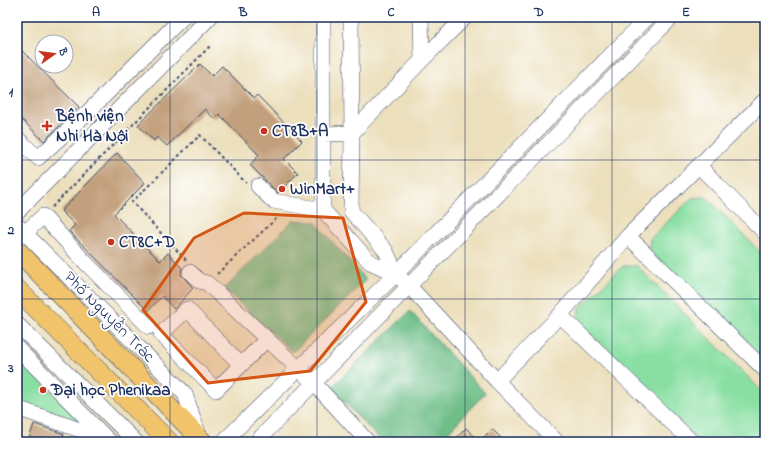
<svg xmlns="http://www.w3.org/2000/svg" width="782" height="459" font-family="'Indie Flower',sans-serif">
	<rect width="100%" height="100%" fill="#fff"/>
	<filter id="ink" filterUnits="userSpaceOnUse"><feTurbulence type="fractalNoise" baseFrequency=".025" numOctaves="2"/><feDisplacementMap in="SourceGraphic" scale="8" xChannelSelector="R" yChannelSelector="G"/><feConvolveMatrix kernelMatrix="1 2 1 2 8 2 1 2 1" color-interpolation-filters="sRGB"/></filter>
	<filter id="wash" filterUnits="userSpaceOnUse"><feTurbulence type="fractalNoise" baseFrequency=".012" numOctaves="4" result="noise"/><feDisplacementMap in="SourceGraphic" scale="16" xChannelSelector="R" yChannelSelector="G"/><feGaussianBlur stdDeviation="0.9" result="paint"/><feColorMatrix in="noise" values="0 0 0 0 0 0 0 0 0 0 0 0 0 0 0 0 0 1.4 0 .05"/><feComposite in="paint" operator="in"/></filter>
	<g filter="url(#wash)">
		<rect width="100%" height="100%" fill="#ecdfbc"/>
		<path fill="#89dfa2" stroke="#528780" d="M706 197 765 257V367L649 252 650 239 692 198Z
			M623 266H637L765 394V442H700L578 322 579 309Z
			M17 356 82 423 17 404Z"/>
		<path fill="#6ebe88" stroke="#447673" d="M293 220 315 222 366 280 293 352 224 289Z
			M410 311 485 393 439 442H382L331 388Z"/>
		<g id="blocks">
			<path fill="#c3a07d" d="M17 46 79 107 44 141 17 115Z
				M200 64 212 76 222 66 254 98 257 95 302 141 284 159 298 173 278 193 250 165 259 155 219 114 214 119 205 109 167 146 157 137 154 141 138 125Z
				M117 153 145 183 114 214 160 261 168 253 182 268 181 270V275L184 278 193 288 174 309 162 296 148 311 69 231 75 225 61 211Z
				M34 424 64 434 62 442H28Z
				M466 428 479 442 492 429 505 442H453Z"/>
		</g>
	</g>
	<g filter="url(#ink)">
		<use href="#blocks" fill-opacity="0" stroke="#3a496c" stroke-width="1"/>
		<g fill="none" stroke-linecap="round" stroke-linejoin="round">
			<g stroke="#3a496c" stroke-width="16">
				<path id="minor" d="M323 17V210
					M351 17 352 133 351 211 386 251 396 274
					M421 17 422 60
					M323 134 352 133 422 60 465 17
					M17 138 38 158 87 113 183 17
					M699 166 765 233
					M258 186 273 201 323 210 370 262 396 274 409 286 497 381 557 442
					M17 212 210 17
					M17 225 185 394 199 436
					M25 233 43 216 86 263 149 327
					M628 236 765 370
					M190 272 199 281 207 283 299 369 314 383 368 442
					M17 324 136 442
					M17 348 110 442
					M241 365 187 309 161 334 216 390 267 339
					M497 381 560 315
					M17 408 83 431 103 440
					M223 442 396 274 648 17
					M256 442 672 17
					M692 442 560 315 628 236 765 100"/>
			</g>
			<g stroke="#3a496c" stroke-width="20">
				<path id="major" d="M17 250 203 442
					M17 289 169 442"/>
			</g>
			<path stroke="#3a496c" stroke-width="2" stroke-dasharray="3 3" stroke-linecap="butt" d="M52 207 210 46
				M186 260 132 202 200 135 246 183
				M217 274 279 216"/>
			<use href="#minor" stroke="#fff" stroke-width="15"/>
			<use href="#major" stroke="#f1c36a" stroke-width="19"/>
		</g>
	</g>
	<path fill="#d45514" fill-opacity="0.2" stroke="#d45514" stroke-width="3" stroke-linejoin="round" d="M244 213 343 218 366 302 310 371 208 383 143 310 194 238Z"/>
	<path fill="none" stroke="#1b2f5e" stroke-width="1" stroke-opacity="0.55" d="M170 17V442M317 17V442M465 17V442M612 17V442M17 160H765M17 299H765"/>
	<g fill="#c8321e" stroke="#fff" stroke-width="1.5">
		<path d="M45 120h4v4h4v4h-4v4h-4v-4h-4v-4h4z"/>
		<circle cx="264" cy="131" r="4"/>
		<circle cx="282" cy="189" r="4"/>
		<circle cx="111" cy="242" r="4"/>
		<circle cx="43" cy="390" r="4"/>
	</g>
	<g text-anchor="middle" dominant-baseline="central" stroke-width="3.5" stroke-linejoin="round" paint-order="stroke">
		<g font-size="17" font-weight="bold" fill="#1b2f5e" stroke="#fff" text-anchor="start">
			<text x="56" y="116">Bệnh viện<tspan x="56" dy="20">Nhi Hà Nội</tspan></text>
			<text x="272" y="131">CT8B+A</text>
			<text x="290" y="189">WinMart+</text>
			<text x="119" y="242">CT8C+D</text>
			<text x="51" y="390">Đại học Phenikaa</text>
		</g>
		<g font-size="17" fill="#1b2f5e" stroke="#fff">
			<text transform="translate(109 317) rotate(45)">Phố Nguyễn Trác</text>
		</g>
	</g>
	<rect width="782" height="459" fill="none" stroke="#fff" stroke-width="44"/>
	<g transform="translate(54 54) rotate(76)"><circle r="19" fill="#ffffff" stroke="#a4acbf"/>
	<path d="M0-3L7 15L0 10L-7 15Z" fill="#c8321e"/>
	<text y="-6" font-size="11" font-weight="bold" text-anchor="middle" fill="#1b2f5e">B</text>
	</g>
	<rect x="22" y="22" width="738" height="415" fill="none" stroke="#1b2f5e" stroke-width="1.5"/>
	<g font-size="13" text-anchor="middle" font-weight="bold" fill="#1b2f5e">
		<text x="96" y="16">A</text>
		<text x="243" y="16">B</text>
		<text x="391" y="16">C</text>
		<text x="539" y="16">D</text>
		<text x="686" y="16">E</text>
		<text x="11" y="96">1</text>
		<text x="11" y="234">2</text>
		<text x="11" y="372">3</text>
	</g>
</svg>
